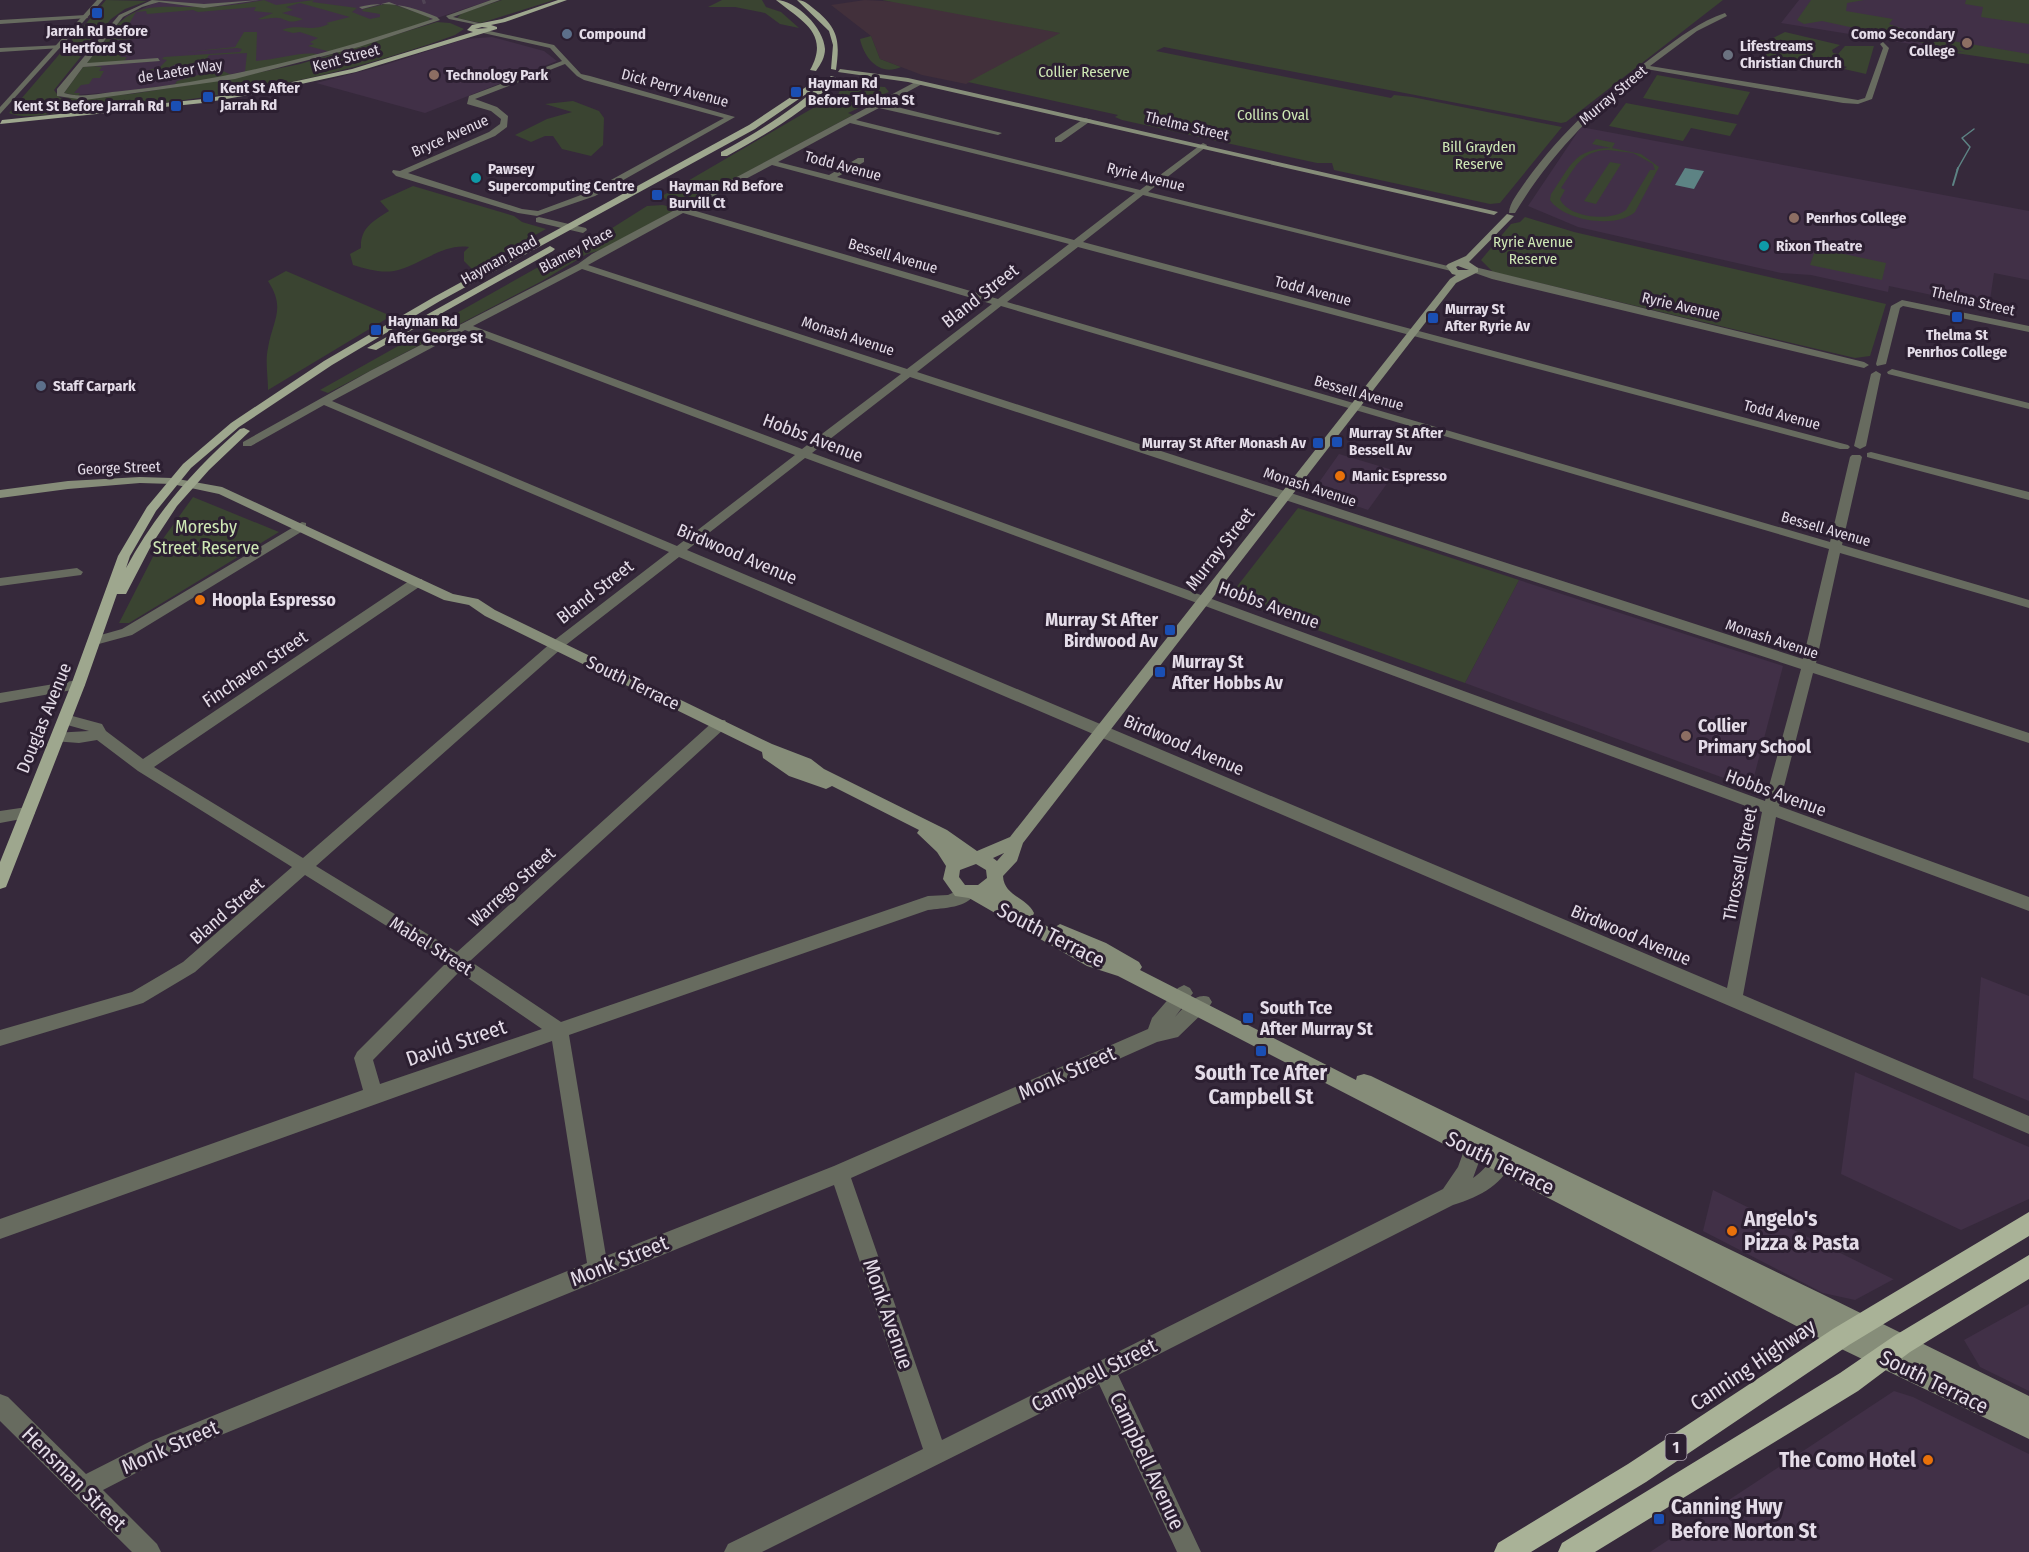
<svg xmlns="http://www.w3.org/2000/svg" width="2029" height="1552" font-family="'Fira Sans Condensed',sans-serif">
	<rect width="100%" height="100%" fill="#36293b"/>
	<path fill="#413047" d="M161 0H491L386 35 285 63 192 82 128 91 75 95 67 91 126 16Z
		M1799 0H2029V63L1781 23Z
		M492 37 544 51 557 61 425 113 316 83 378 67 465 39Z
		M1581 127 2029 211V280L1994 273 1989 307 1889 286 1888 292 1811 275 1781 273 1578 227 1528 206Z
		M1339 454 1396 471 1368 510 1321 494 1315 488Z
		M1519 580 1783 666 1751 788 1465 683Z
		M1981 977 2029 996V1101L1973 1078Z
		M1855 1072 2029 1147V1199L1961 1230 1841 1174Z
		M1713 1190 1893 1279H1894L1855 1300 1823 1293 1703 1231Z
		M2029 1304V1391L1980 1367 1964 1340Z
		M1894 1391 1913 1397 2029 1454V1552H1650Z"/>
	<path fill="#42303b" d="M865 0 901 2 1061 33 966 84 922 75 880 59 871 36 831 5Z"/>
	<path fill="#3a4431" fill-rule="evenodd" d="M106 0 147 1 125 9 111 19 54 90 60 98 131 94 233 78 300 64 437 22 450 23 464 29 455 35C332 80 212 101 81 110 60 111 29 121 9 113Z
		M264 0 276 5 314 0 312 2 357 8 352 12 370 19 380 17V14L362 11 364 9 389 3 430 17 429 22 331 52 308 46 314 44 310 42 318 38 300 32 293 33 282 30C300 23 308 33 329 24L326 23 350 17 300 3 286 7 293 10 282 13 303 19C285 26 286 16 273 18 266 18 265 20 258 19L273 13 254 11 256 7 198 12 193 10 147 14 146 11 136 12 126 29 112 30C139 0 161 8 200 7 222 7 242 4 264 0Z
		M502 0H554L481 23 457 18 462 13Z
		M722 0H762L766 7 781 12 799 28 780 24 765 13 735 7H708Z
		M882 0H1723L1566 122 1561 123 1164 47 1156 51 1391 98 1394 95 1412 97 1562 127 1500 203 1490 204 1334 170 1332 163H1317L1122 120 1115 117 1118 115 968 82 1060 33Z
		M1811 0H1864L1847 3 1846 11 1893 19 1889 24 1923 36 2029 54V64L1929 49 1965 52 1822 21 1804 24 1797 20Z
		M1966 0H2029V24L1981 17 1983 7 1965 4Z
		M244 32H257L256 61C276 60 305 50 321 55L245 72 247 53 209 55 204 63 232 75 174 86 177 81 216 70 176 64 162 71 149 70 160 67 167 60 162 59 164 57 240 52 242 49 237 48 186 52 235 47Z
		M1785 32 1840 45 1832 50 1833 53 1838 54 1845 46H1874L1866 74 1844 69 1847 67 1836 64 1820 67 1799 60 1767 56 1764 50 1741 44 1752 39 1767 41Z
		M139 33 134 39 117 40 113 45 132 44 131 47 109 48 105 53H124L120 57H127L124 61 86 64 110 34Z
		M871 36 880 59 901 67C880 77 864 58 860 39Z
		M93 66 102 67 99 71H104L100 78H93L89 84 81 85 74 93H80L78 96 64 93 83 67Z
		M1657 75 1750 92 1738 115 1643 98Z
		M848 85 885 87 889 92 863 102V106L848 113 853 115 689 203C676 202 673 205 662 196L813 108C825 107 837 104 850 102L837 97 841 88Z
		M573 101 599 111 604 118 603 145 591 156 562 149 553 136H545L531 142 515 135 547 119 572 112 545 104Z
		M1626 103 1737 124 1730 136 1691 128 1683 141 1609 126Z
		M1596 139 1615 143 1612 148 1641 154 1659 167 1635 212C1616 229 1564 221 1550 200L1551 194C1571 166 1573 149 1611 148L1592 144ZM1608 150 1633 153 1653 164 1655 170H1650L1626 210C1611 222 1568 218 1560 199L1565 190 1561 188C1575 168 1580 151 1608 150Z
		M1610 162 1621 164 1596 204 1584 201Z
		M413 186 514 216 522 222 546 229 473 270 464 261V252L469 247C442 243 420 266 394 271 379 273 367 269 353 265L350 254 361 248C360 228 373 221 389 211L380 201Z
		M663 205 677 209 601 250 587 254 542 281 328 393 320 390 549 261 579 249 647 206Z
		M1525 217 1574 232 1886 304 1870 356 1855 358 1493 272 1481 260 1511 224 1520 222Z
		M1816 248 1886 263 1882 280 1810 265Z
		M286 271 391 316 268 390C268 376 265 361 268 348 273 319 286 309 268 281Z
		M193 497 279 532 129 623H119L160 543Z
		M1298 508 1519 580 1465 683 1228 598Z"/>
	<path fill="#5d8384" d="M1685 168 1704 171 1694 189 1675 185Z"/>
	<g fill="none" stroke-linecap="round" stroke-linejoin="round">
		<path stroke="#5d8384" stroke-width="1.5" d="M1957 170 1970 147 1962 138 1974 129"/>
		<path stroke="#5d8384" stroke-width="2" d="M1953 185 1958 168"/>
		<path stroke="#504455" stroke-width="7" stroke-dasharray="7 4" stroke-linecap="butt" d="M422 1 425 0"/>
		<path fill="#676b5f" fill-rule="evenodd" d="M152 0 204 4 259 0 204 8 159 2 142 7 123 17 87 63 158 58 160 61 83 67 64 93C82 99 104 92 122 91 229 80 331 53 433 19L389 2 362 9 359 7C386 0 411 6 437 17L440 20 359 47 235 79 85 100 57 96V89L119 15Z
			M491 0H500L453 17 483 24V26L449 19 446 16Z
			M1725 13 1727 16 1697 31 1650 66 1858 100 1865 98 1883 48 1880 44 1883 42 1889 48 1872 99 1858 104 1843 103 1646 69C1594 111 1550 155 1515 213H1509C1509 203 1520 190 1526 181 1562 131 1608 90 1658 53 1679 38 1700 21 1725 13Z
			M86 15 88 18 0 24V20Z
			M485 30 554 45 581 74 590 76 735 117 595 196 537 216 518 213 396 176 392 172 393 170 400 171 489 132 500 124 501 119 491 111 467 104 469 96 562 61 550 48 483 33ZM565 64 577 76 584 80 724 118 589 192 538 211 522 209 408 173 495 136 507 127 508 116 497 107 475 99Z
			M63 45 61 48 0 52V48Z
			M917 81 924 83 885 104 1002 133 998 135 879 108 856 120 1140 190 1203 143 1207 145 1206 147 1148 192 1456 268 1451 271 1143 195 1083 242 1848 445 1850 447 1848 449H1840L1078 247 1007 302 1830 542 1850 457 1852 455H1860L1862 457 1842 545 2029 600V608L1840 553 1816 663 2029 733V743L1813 673 1779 806 2029 897V911L1776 817 1743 995 2029 1116V1134L679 557 562 648 316 866 457 952 715 720H725L727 724 725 728 470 961 561 1022 928 896 948 895 967 886 973 888 975 893C968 908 943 908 928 910L569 1035 606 1256 834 1166 1148 1029 1152 1018 1178 988 1184 985 1190 988 1193 993 1175 1017C1184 1008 1195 992 1209 997L1212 1002 1209 1007 1178 1037 1157 1042 851 1178 942 1440 1443 1189 1458 1167 1470 1134 1477 1131 1484 1134 1487 1140 1473 1178C1487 1169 1496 1151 1506 1147L1513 1149 1516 1156C1503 1184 1482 1196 1453 1205L1118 1375 1201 1552H1177L1099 1384 762 1552H724L728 1544 923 1449 834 1185 167 1457 103 1490 157 1544 161 1552H132L0 1421V1394L8 1397 86 1474 151 1441 587 1263 552 1041 0 1239V1219L363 1090 354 1058 357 1052 446 963 305 875 195 972 143 1003 0 1046V1030L132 992 183 962 292 867 138 771 97 740 79 743 53 741 51 737 53 733 89 731 60 723 58 719 65 714 102 724 106 731 143 759 412 579H422L423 582 422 585 154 767 303 858 552 642 669 552 324 405 251 446H243V442L370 371 578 264 592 254ZM850 123 1135 193 1074 240 837 177 864 162V158H858L829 175 778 162ZM772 165 1069 244 998 299 689 209ZM683 213 992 304 907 369 588 265ZM582 269 901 374 802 449 473 326ZM1001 306 1829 549 1803 659 917 372ZM465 330 795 455 677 546 332 401ZM910 377 1801 669 1765 801 812 453ZM805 458 1762 812 1727 988 687 550ZM459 972 542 1029 380 1084 373 1060Z
			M1085 118 1092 120 1061 142H1055V138Z
			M539 217 586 228 587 230 583 233 536 222V218Z
			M1475 267 1864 362 1869 365 1864 368 1492 279 1472 272 1470 270Z
			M1902 300 2029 326V332L1903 306 1900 308 1886 364 1877 366 1876 364 1891 306Z
			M1892 369 2029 403V409L1888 374 1887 372Z
			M1876 371 1881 374 1866 446 1860 449 1854 446 1871 374Z
			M1871 452 2029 492V500L1867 457V453Z
			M302 522 306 523V529L132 635 95 645 88 641 90 638 122 629Z
			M77 568 83 572 81 575 0 586V578Z
			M78 680 85 685 83 688 0 703V693Z
			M27 807 32 809 35 813 32 817 0 823V811Z"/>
		<path fill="#676b5f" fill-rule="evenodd" d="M97 0H103L0 114V107Z"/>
		<path fill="#868d79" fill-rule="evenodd" d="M840 69 908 78 1498 212 1494 215 908 82 838 72Z
			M1507 214 1514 216 1469 262 1478 268V272L1456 283 1023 843 1017 861 1003 876C1004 896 1026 897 1034 913L1032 918 1052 929 1060 924 1106 943 1139 962 1142 967 1140 970 1356 1080 1357 1076 1364 1074 1371 1076 1822 1294 2029 1396V1439L1833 1345 1118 976 1087 966 969 898 955 896 943 879 946 866 937 852 917 833 919 830 832 786 826 789 789 776 763 758 762 752 485 616 469 605 444 600 219 494 172 484 140 483 68 489 0 498V490L68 481 140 477 172 478 222 487 453 594 478 599 495 610 772 744 811 759 824 769 947 830 977 851 1010 837 1450 279 1456 275 1452 274 1446 266 1448 264 1466 256ZM1458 266 1469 270H1458L1456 267ZM1004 853 997 861 993 858ZM976 864 986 870 987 878 978 885H965L959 877 960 870Z"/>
		<path fill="#9ea78e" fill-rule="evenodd" d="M558 0H567L505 22 491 25 497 27V29L356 72 260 93 203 103 0 124 2 120 203 99 260 89 352 69 473 32 467 30 472 25 502 19ZM482 27 488 28 475 29Z
			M776 0C796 0 824 28 825 49 825 57 821 64 816 71L810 70C831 33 800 20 776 0Z
			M797 0C804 0 808 4 813 8 839 28 840 41 836 70L831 69 833 45 829 31Z
			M811 75 815 77 816 83 812 90 755 129 440 301 332 365 239 427 191 468 156 511 130 556 126 568C155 514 194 469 240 429L244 428 250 431 209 470 177 506 152 544 126 594H117L85 685 8 882 6 887 0 889V862L71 685 118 556 147 507 183 464 231 423 324 361 434 297 749 125 806 87 807 77Z
			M831 76 838 78C806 111 767 134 727 156H721V152C762 130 797 107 831 76Z
			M550 246 555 249 553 251 376 350 367 348Z"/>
		<path fill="#a9b297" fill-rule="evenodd" d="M2029 1212V1236L1849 1345 1646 1482 1531 1552H1494L1498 1543 1628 1464 1833 1329Z
			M2029 1255V1279L1910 1352 1858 1391 1595 1552H1558L1562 1543 1840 1373 1894 1336Z"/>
	</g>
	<g fill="#1a4fb4" stroke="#2c1f31" stroke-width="2">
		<rect x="91" y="7" width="12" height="12" rx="3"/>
		<rect x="790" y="86" width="12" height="12" rx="3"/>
		<rect x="202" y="91" width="12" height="12" rx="3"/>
		<rect x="170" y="100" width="12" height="12" rx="3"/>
		<rect x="651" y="189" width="12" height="12" rx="3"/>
		<rect x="1951" y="311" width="12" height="12" rx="3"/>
		<rect x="1427" y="312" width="12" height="12" rx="3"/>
		<rect x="370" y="324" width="12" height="12" rx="3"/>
		<rect x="1331" y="436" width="12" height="12" rx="3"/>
		<rect x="1312" y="437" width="12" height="12" rx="3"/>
		<rect x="1164" y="624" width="12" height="12" rx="3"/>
		<rect x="1154" y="666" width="12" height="12" rx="3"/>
		<rect x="1242" y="1012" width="12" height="12" rx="3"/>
		<rect x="1255" y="1045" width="12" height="12" rx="3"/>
		<rect x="1653" y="1513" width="12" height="12" rx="3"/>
	</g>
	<g fill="#5c6f8a" stroke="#2c1f31" stroke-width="2">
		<circle cx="567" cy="34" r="6"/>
		<circle cx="41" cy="386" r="6"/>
	</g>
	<g fill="#8d6e63" stroke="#2c1f31" stroke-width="2">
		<circle cx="1967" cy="43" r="6"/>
		<circle cx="434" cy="75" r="6"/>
		<circle cx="1794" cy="218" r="6"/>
		<circle cx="1686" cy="736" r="6"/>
	</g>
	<circle fill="#6b7280" stroke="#2c1f31" stroke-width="2" cx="1728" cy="55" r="6"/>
	<g fill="#0f9aa8" stroke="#2c1f31" stroke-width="2">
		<circle cx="476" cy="178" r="6"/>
		<circle cx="1764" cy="246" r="6"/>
	</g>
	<g fill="#e8710a" stroke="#2c1f31" stroke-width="2">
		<circle cx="1340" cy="476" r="6"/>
		<circle cx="200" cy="600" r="6"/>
		<circle cx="1732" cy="1231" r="6"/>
		<circle cx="1928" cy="1460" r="6"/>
	</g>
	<g text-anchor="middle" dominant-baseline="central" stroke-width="6" stroke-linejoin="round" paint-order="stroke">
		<g font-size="15" font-weight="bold" fill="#e4dce8" stroke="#2c1f31" text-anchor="start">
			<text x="97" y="31" text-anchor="middle">Jarrah Rd Before<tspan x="97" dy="17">Hertford St</tspan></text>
			<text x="579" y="34">Compound</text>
			<text x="1955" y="34" text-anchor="end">Como Secondary<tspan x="1955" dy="17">College</tspan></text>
			<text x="1740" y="46">Lifestreams<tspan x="1740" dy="17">Christian Church</tspan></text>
			<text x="446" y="75">Technology Park</text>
			<text x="808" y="83">Hayman Rd<tspan x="808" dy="17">Before Thelma St</tspan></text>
			<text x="220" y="88">Kent St After<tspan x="220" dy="17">Jarrah Rd</tspan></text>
			<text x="164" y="106" text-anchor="end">Kent St Before Jarrah Rd</text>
			<text x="488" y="169">Pawsey<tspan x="488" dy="17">Supercomputing Centre</tspan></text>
			<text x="669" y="186">Hayman Rd Before<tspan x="669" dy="17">Burvill Ct</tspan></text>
			<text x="1806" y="218">Penrhos College</text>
			<text x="1776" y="246">Rixon Theatre</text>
			<text x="1445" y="309">Murray St<tspan x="1445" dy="17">After Ryrie Av</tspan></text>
			<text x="388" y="321">Hayman Rd<tspan x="388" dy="17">After George St</tspan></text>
			<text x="1957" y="335" text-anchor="middle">Thelma St<tspan x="1957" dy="17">Penrhos College</tspan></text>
			<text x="53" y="386">Staff Carpark</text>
			<text x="1349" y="433">Murray St After<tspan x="1349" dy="17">Bessell Av</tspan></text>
			<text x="1306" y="443" text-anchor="end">Murray St After Monash Av</text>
			<text x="1352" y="476">Manic Espresso</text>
		</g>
		<g font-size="15" fill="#e4dce8" stroke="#2c1f31">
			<text transform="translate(346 58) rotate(-15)">Kent Street</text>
			<text transform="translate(180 71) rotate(-9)">de Laeter Way</text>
			<text transform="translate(675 88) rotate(15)">Dick Perry Avenue</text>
			<text transform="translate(1613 95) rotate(-40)">Murray Street</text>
			<text transform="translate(1187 126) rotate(13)">Thelma Street</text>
			<text transform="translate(450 136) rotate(-24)">Bryce Avenue</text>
			<text transform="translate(843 166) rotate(15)">Todd Avenue</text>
			<text transform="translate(1146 177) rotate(14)">Ryrie Avenue</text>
			<text transform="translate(576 250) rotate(-28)">Blamey Place</text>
			<text transform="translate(893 256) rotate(16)">Bessell Avenue</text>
			<text transform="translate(499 260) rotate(-29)">Hayman Road</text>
			<text transform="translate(1313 291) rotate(15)">Todd Avenue</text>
			<text transform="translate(1973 301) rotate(13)">Thelma Street</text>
			<text transform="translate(1681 306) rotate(13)">Ryrie Avenue</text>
			<text transform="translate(848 336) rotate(18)">Monash Avenue</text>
			<text transform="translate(1359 393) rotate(16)">Bessell Avenue</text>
			<text transform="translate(1782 415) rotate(15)">Todd Avenue</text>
			<text transform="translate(119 468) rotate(-2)">George Street</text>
			<text transform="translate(1310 487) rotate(18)">Monash Avenue</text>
			<text transform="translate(1826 529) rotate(16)">Bessell Avenue</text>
			<text transform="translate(1772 639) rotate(18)">Monash Avenue</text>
		</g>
		<g font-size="15" fill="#cee8b5" stroke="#2c1f31">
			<text x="1084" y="72">Collier Reserve</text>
			<text x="1273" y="115">Collins Oval</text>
			<text x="1479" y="147">Bill Grayden<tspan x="1479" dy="17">Reserve</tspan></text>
			<text x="1533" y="242">Ryrie Avenue<tspan x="1533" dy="17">Reserve</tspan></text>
		</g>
		<rect fill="#2c1f31" stroke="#ada3b1" stroke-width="1.5" x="1665.5" y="1434" width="21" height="26" rx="4.5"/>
		<g font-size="16" font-weight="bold" fill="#e4dce8">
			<text x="1676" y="1447">1</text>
		</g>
		<g font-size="18" fill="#e4dce8" stroke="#2c1f31">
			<text transform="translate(980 296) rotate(-38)">Bland Street</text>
			<text transform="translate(813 438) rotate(21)">Hobbs Avenue</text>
			<text transform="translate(1220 549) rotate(-52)">Murray Street</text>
			<text transform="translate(737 554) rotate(23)">Birdwood Avenue</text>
			<text transform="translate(595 592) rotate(-38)">Bland Street</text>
			<text transform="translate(1269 605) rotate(20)">Hobbs Avenue</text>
			<text transform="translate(255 669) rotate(-34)">Finchaven Street</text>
			<text transform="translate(633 683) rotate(26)">South Terrace</text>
			<text transform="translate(44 718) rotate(-68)">Douglas Avenue</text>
			<text transform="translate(1184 745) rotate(23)">Birdwood Avenue</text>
			<text transform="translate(1776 793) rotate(20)">Hobbs Avenue</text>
			<text transform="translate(1740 864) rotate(-79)">Throssell Street</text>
			<text transform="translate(512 887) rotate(-42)">Warrego Street</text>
			<text transform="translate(227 911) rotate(-41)">Bland Street</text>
			<text transform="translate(1631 935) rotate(23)">Birdwood Avenue</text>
			<text transform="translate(431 946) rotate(32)">Mabel Street</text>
		</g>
		<g font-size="18" fill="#cee8b5" stroke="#2c1f31">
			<text x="206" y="527">Moresby<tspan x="206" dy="21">Street Reserve</tspan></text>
		</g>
		<g font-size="18" font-weight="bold" fill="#e4dce8" stroke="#2c1f31" text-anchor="start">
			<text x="212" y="600">Hoopla Espresso</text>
			<text x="1158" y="620" text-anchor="end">Murray St After<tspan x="1158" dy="21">Birdwood Av</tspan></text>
			<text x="1172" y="662">Murray St<tspan x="1172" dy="21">After Hobbs Av</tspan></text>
			<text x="1698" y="726">Collier<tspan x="1698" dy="21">Primary School</tspan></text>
			<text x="1260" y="1008">South Tce<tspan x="1260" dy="21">After Murray St</tspan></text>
		</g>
		<g font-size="21" fill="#e4dce8" stroke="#2c1f31">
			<text transform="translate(1051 935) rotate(27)">South Terrace</text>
			<text transform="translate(456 1043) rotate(-19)">David Street</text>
			<text transform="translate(1067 1073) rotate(-24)">Monk Street</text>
			<text transform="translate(1500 1163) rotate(26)">South Terrace</text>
			<text transform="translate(619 1261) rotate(-22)">Monk Street</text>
			<text transform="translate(888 1314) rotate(71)">Monk Avenue</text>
			<text transform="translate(1753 1365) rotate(-34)">Canning Highway</text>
			<text transform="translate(1094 1375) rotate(-27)">Campbell Street</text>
			<text transform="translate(1934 1382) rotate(26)">South Terrace</text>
			<text transform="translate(170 1447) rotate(-24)">Monk Street</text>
			<text transform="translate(1147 1461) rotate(65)">Campbell Avenue</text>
			<text transform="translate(74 1479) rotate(45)">Hensman Street</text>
		</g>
		<g font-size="21" font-weight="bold" fill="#e4dce8" stroke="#2c1f31" text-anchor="start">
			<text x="1261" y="1073" text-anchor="middle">South Tce After<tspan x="1261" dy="24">Campbell St</tspan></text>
			<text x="1744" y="1219">Angelo's<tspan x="1744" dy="24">Pizza &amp; Pasta</tspan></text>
			<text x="1916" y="1460" text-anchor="end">The Como Hotel</text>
			<text x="1671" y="1507">Canning Hwy<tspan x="1671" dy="24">Before Norton St</tspan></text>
		</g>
	</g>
</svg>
